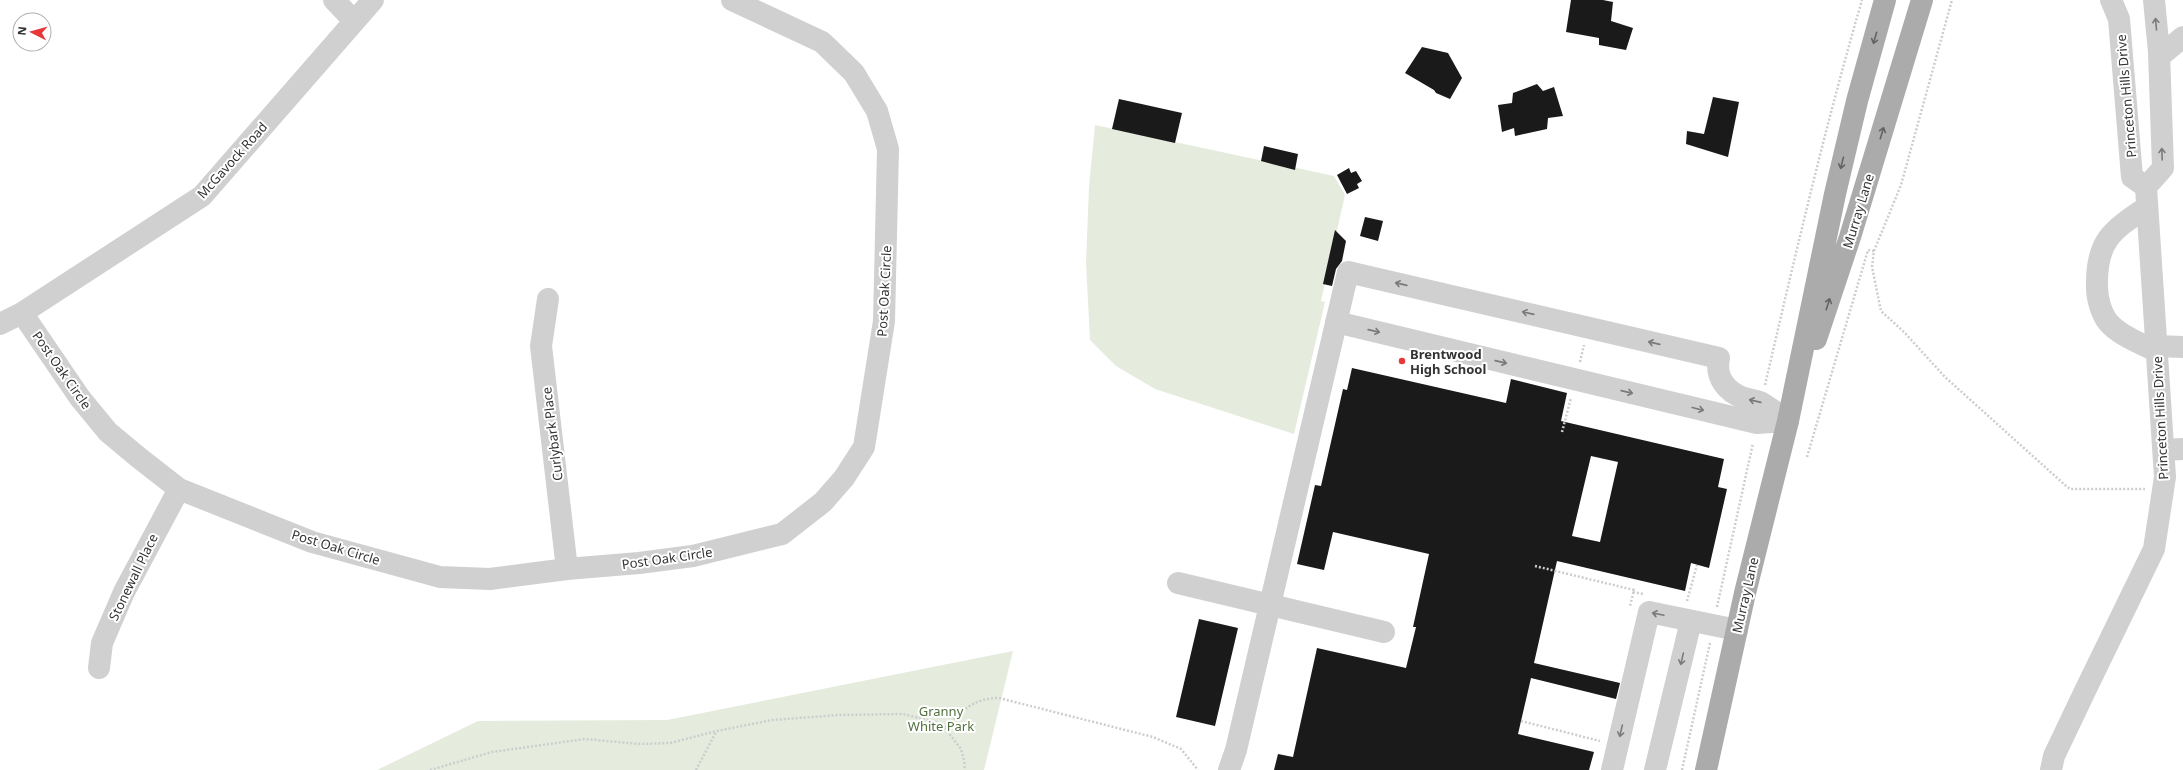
<svg xmlns="http://www.w3.org/2000/svg" width="2183" height="770" font-family="'Noto Sans',sans-serif">
	<rect width="100%" height="100%" fill="#fff"/>
	<path fill="#e5ecde" d="M1095 125 1334 176 1345 195 1321 301 1325 302 1294 434 1155 389 1116 366 1090 340 1086 263 1089 187Z
		M1013 651 984 770H377L478 721 667 720Z"/>
	<path fill="#1a1a1a" fill-rule="evenodd" d="M1571 0H1603L1613 2 1611 21 1633 28 1626 50 1599 45V38L1566 32Z
		M1422 47 1448 53 1462 78 1450 99 1436 93 1434 90 1405 73Z
		M1537 84 1543 91 1554 87 1563 116 1548 118 1547 129 1515 136 1514 128 1502 132 1498 105 1512 103 1513 93Z
		M1713 97 1739 102 1728 157 1686 144 1687 131 1704 134Z
		M1119 99 1182 113 1175 143 1112 129Z
		M1264 146 1298 154 1295 170 1261 161Z
		M1349 168 1351 173 1356 171 1362 181 1357 184 1359 188 1347 194 1337 175Z
		M1365 217 1383 221 1378 241 1360 236Z
		M1335 230 1346 241 1342 261 1336 269 1332 286 1323 284Z
		M1352 368 1506 403 1511 379 1567 393 1561 421 1724 459 1718 487 1727 489 1709 568 1691 563 1685 591 1557 561 1534 663 1620 683 1616 699 1531 678 1518 734 1594 752 1589 770H1274L1278 754 1293 757 1317 648 1406 668 1416 627H1413L1429 554 1333 532 1324 570 1297 564 1315 485 1321 486 1343 389 1347 390ZM1591 456 1618 462 1600 542 1572 536Z
		M1199 619 1238 628 1215 726 1176 717Z"/>
	<g fill="none" stroke-linecap="round" stroke-linejoin="round">
		<path stroke="#cdcdcd" stroke-width="2.5" stroke-dasharray="2 2" stroke-linecap="butt" d="M1874 251 1901 185 1952 0
			M1580 362 1584 345
			M1765 385C1795 256 1825 127 1862 0
			M1562 432 1571 398
			M1807 457 1868 250 1874 251 1872 267 1881 311 1904 332 1945 377 2065 485 2070 489H2145
			M1535 566 1634 590 1630 606
			M1633 592 1643 594
			M1687 601 1697 565
			M1717 607 1753 443
			M1521 721 1600 741
			M945 728C961 711 974 698 999 698L1153 737 1181 749 1198 770
			M430 770 492 752 585 739 640 744 670 743 717 731 772 720 839 715 903 714 936 722 944 727 961 749 964 760 965 770
			M696 770 716 732
			M1682 770 1710 643"/>
		<path stroke="#d0d0d0" stroke-width="22" d="M334 0 354 21
			M2111 0 2119 19 2132 177 2146 187 2163 168 2159 52 2154 0
			M2159 57 2183 37
			M2147 207C2111 231 2096 241 2097 287 2097 298 2101 313 2108 322 2120 336 2141 343 2157 352
			M548 299 541 346 567 569
			M22 313 80 398 108 432 138 457 179 489 312 542 440 577 490 579 567 569 639 563 693 556 782 534 823 502 844 478 864 447 884 321 888 149 877 111 854 73 822 42 732 0
			M1336 322 1757 423 1788 421
			M0 324 22 313 202 196 373 0
			M2157 346 2183 347
			M2164 450 2183 449
			M1178 583 1384 632
			M99 668 102 643 124 592 179 489
			M1229 770 1236 750 1348 272 1719 358C1715 377 1726 392 1744 398 1750 400 1757 400 1762 403 1771 408 1779 415 1788 421
			M1612 770 1649 612 1737 630
			M1655 770 1691 621
			M2051 770 2054 756 2084 693 2154 549 2165 477 2146 187"/>
		<path stroke="#ababab" stroke-width="22" d="M1816 339 1850 237 1922 0
			M1706 770 1745 593 1788 421 1835 194 1857 101 1885 0"/>
	</g>
	<defs><path id="oneway-shaft" d="M-6 0H5M1.5-3L5.5 0L1.5 3" fill="none" stroke-width="1.6" stroke-linecap="round" stroke-linejoin="round"/></defs>
	<g stroke="#7a7a7a">
		<use href="#oneway-shaft" transform="translate(2156 24) rotate(-95)"/>
		<use href="#oneway-shaft" transform="translate(2162 154) rotate(-92)"/>
		<use href="#oneway-shaft" transform="translate(1401 284) rotate(-167)"/>
		<use href="#oneway-shaft" transform="translate(1528 313) rotate(-167)"/>
		<use href="#oneway-shaft" transform="translate(1374 331) rotate(13)"/>
		<use href="#oneway-shaft" transform="translate(1654 343) rotate(-167)"/>
		<use href="#oneway-shaft" transform="translate(1501 362) rotate(13)"/>
		<use href="#oneway-shaft" transform="translate(1627 392) rotate(13)"/>
		<use href="#oneway-shaft" transform="translate(1755 401) rotate(-167)"/>
		<use href="#oneway-shaft" transform="translate(1698 409) rotate(14)"/>
		<use href="#oneway-shaft" transform="translate(1658 614) rotate(-168)"/>
		<use href="#oneway-shaft" transform="translate(1682 659) rotate(103)"/>
		<use href="#oneway-shaft" transform="translate(1621 731) rotate(103)"/>
	</g>
	<g stroke="#636363">
		<use href="#oneway-shaft" transform="translate(1875 38) rotate(106)"/>
		<use href="#oneway-shaft" transform="translate(1882 133) rotate(-73)"/>
		<use href="#oneway-shaft" transform="translate(1842 163) rotate(104)"/>
		<use href="#oneway-shaft" transform="translate(1828 304) rotate(-72)"/>
	</g>
	<circle fill="#e73739" stroke="#fff" stroke-width="1.5" cx="1402" cy="361" r="4"/>
	<g text-anchor="middle" dominant-baseline="central" stroke-width="4" stroke-linejoin="round" paint-order="stroke">
		<g font-size="13" fill="#333" stroke="#fff">
			<text transform="translate(2126 96) rotate(-95)">Princeton Hills Drive</text>
			<text transform="translate(232 160) rotate(-48)">McGavock Road</text>
			<text transform="translate(1858 211) rotate(-73)">Murray Lane</text>
			<text transform="translate(884 291) rotate(-87)">Post Oak Circle</text>
			<text transform="translate(62 370) rotate(55)">Post Oak Circle</text>
			<text transform="translate(2160 418) rotate(-93)">Princeton Hills Drive</text>
			<text transform="translate(552 434) rotate(-97)">Curlybark Place</text>
			<text transform="translate(336 547) rotate(17)">Post Oak Circle</text>
			<text transform="translate(667 558) rotate(-8)">Post Oak Circle</text>
			<text transform="translate(133 577) rotate(-64)">Stonewall Place</text>
			<text transform="translate(1745 595) rotate(-77)">Murray Lane</text>
		</g>
		<g font-size="13" font-weight="bold" fill="#333" stroke="#fff" text-anchor="start">
			<text x="1410" y="354">Brentwood<tspan x="1410" dy="15">High School</tspan></text>
		</g>
		<g font-size="13" fill="#52703e" stroke="#fff">
			<text x="941" y="711">Granny<tspan x="941" dy="15">White Park</tspan></text>
		</g>
	</g>
	<g transform="translate(32 32) rotate(276)"><circle r="19" fill="#ffffff" stroke="#adadad"/>
	<path d="M0-3L7 15L0 10L-7 15Z" fill="#e73739"/>
	<text y="-6" font-size="11" font-weight="bold" text-anchor="middle" fill="#333333">N</text>
	</g>
</svg>
